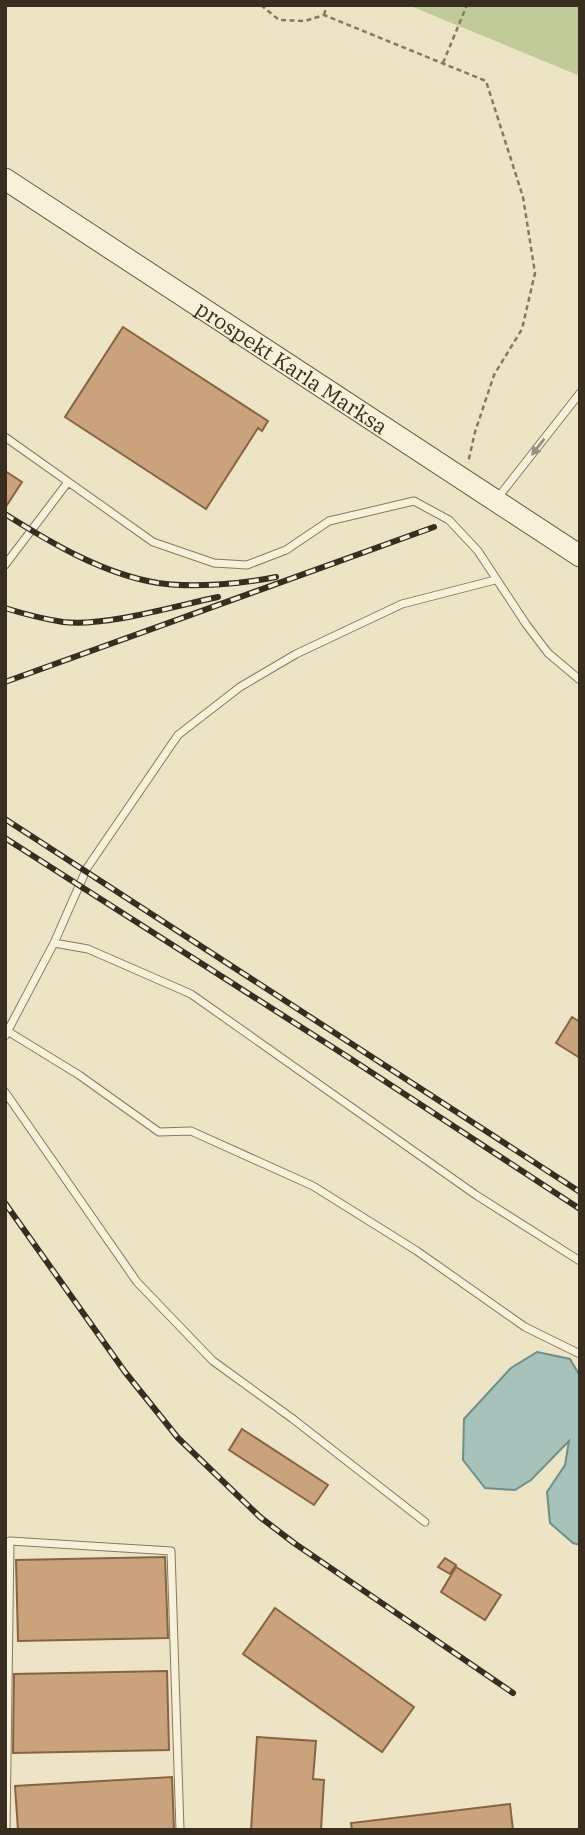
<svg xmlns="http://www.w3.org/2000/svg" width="585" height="1835" font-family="'IBM Plex Serif',serif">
	<rect width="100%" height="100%" fill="#ede4c6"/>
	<path fill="#c1cb9a" d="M408 5H580V76Z"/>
	<path fill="#a7c1bb" stroke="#6e8f89" stroke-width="2" d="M537 1352 570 1359 580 1376V1545L573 1543 550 1523 547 1492 565 1465 569 1441 531 1480 515 1490 485 1488 463 1460 464 1419 511 1368Z"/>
	<path fill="#caa37d" stroke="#866343" stroke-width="2" d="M123 327 268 421 262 431 258 428 206 509 65 417Z
		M5 471 22 482 5 508Z
		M572 1017 580 1022V1058L556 1043Z
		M242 1429 328 1485 314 1505 229 1450Z
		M165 1557 168 1638 18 1641 16 1560Z
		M445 1558 456 1565 450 1574 438 1567Z
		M456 1567 501 1595 485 1620 441 1592Z
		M275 1608 414 1707 382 1752 243 1654Z
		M167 1671 169 1750 13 1753 14 1674Z
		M257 1737 316 1741 313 1779 324 1780 321 1830H251Z
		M172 1777 174 1830H18L15 1786Z
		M510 1804 513 1830H352L351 1823Z"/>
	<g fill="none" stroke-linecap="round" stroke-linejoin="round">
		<g stroke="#88775c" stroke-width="9">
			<path id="service" d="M5 437 153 542 214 563 247 565 286 550 329 521 414 501 449 520 478 551 526 624 548 653 580 680
				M496 500 580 393
				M5 565 68 482
				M54 943 88 949 191 994 476 1195 580 1261
				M9 1032 79 1075 159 1132 191 1131 313 1186 417 1251 525 1327 580 1354
				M5 1036 54 943 87 868 178 735 240 687 296 654 402 604 495 580
				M5 1092 137 1282 213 1361 293 1419 425 1522
				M6 1830 10 1541 171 1551 180 1830"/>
		</g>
		<g stroke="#6a583f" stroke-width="23">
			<g id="secondary">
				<path id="s1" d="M5 179 580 556"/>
			</g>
		</g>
		<path stroke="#88775c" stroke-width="2.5" stroke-dasharray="5 3.5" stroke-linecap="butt" d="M261 5 279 20 305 21 324 15 486 81 523 197 535 273 522 329 494 375 475 432 468 463
			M324 15 327 5
			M443 63 467 5"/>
		<use href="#service" stroke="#f8f1d9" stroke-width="7"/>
		<use href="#secondary" stroke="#f8f1d9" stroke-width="21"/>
		<g stroke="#382d1f" stroke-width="6">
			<path id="rail" d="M5 514C51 543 103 574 158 583 194 588 241 584 276 577
				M5 608C24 614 44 619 63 622 105 627 175 606 218 597
				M5 682 434 527
				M5 819 580 1192
				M5 838 351 1059 580 1209
				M5 1203 125 1372 178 1438 260 1517 294 1543 513 1693"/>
		</g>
		<use href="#rail" stroke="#f5eed5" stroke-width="3.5" stroke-dasharray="10" stroke-linecap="butt"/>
	</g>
	<defs><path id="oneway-solid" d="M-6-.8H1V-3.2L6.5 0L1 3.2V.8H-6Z" transform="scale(1.75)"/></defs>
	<use fill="#988f7c" href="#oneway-solid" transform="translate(538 447) rotate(128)"/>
	<g text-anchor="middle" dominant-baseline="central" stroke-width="5" stroke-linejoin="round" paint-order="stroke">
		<g font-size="21" fill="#382d1f" stroke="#f5eed5">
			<text stroke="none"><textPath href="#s1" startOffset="343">prospekt Karla Marksa</textPath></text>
		</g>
	</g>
	<rect width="585" height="1835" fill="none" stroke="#382d1f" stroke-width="14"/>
</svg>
